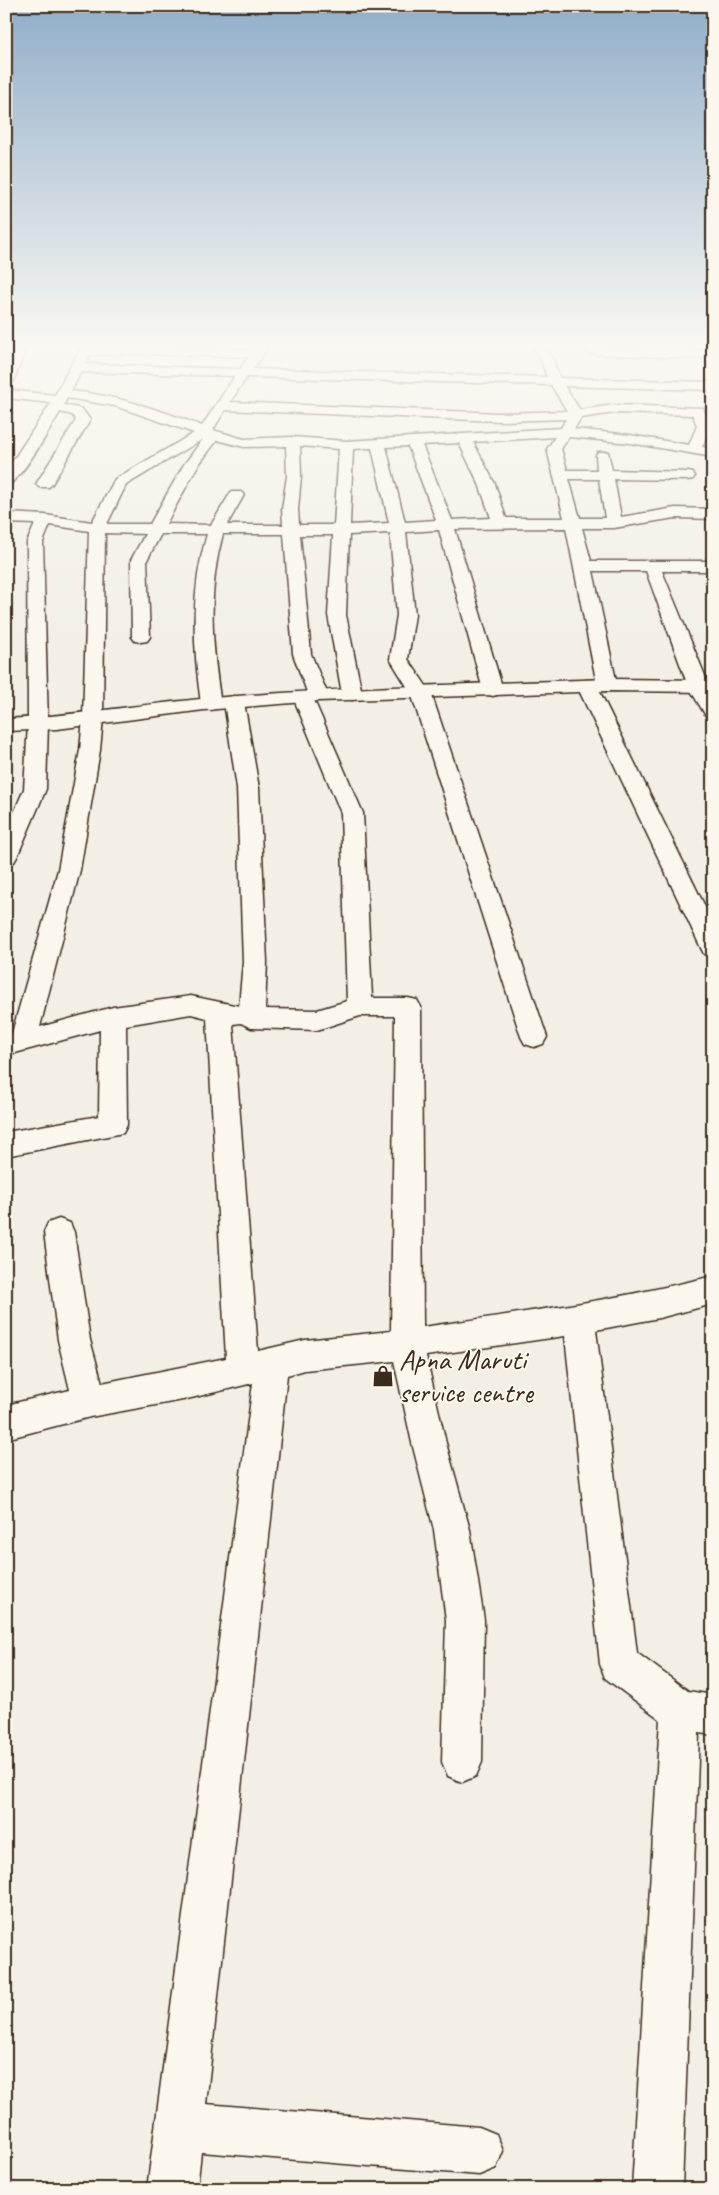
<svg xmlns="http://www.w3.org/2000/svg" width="719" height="2195" font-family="Caveat,sans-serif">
	<rect width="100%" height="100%" fill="#f3efe4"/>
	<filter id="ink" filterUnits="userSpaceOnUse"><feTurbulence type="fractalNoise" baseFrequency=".02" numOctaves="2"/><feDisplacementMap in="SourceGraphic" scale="10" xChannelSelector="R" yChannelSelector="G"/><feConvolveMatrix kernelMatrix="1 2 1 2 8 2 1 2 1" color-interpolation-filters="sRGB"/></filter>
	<g filter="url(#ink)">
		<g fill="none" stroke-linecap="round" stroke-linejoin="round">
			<g stroke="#3b2a1e" stroke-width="3">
				<path id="street" d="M15 345H27L13 383 6 387V366Z
					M258 345H270L253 369 547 377 539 356 531 345H543L551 355 560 378 713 382V390L564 386 580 410 614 405 703 408 711 426 702 447 713 449V457L630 443 569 437 561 449 567 470H597L596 455 598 452H608L612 470 688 472 693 473 695 476 693 479 688 480 614 479 621 517 675 508 713 509V519L675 518 614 528H582L591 561H713V571H662L713 695V718L706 716 688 686 646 571H593L617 685 614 689 607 691 600 689 597 685 566 528 455 529 503 690 500 694 493 696 486 694 483 690 439 530 406 532 415 615 408 659 431 693 547 1037 543 1044 534 1047 525 1044 521 1037 411 693 390 659 397 615 390 533 349 535 346 615 362 694 359 698 352 700 345 698 342 694 328 615 333 535H300L311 654 328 695 325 699 314 700 363 813 372 998H408L417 1000 421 1007 423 1327C520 1313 617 1300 713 1276V1304L659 1318 596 1330 637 1653 688 1691 713 1695V1735L699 1733 682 2189H632L660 1719 605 1678 600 1664 565 1336 426 1356 446 1443 470 1530 484 1620 482 1762 476 1776 462 1782 448 1776 442 1762 446 1620 434 1530 412 1443 394 1361 305 1370 287 1375 206 2104 479 2127 496 2134 503 2151 496 2168 479 2175 201 2152 197 2189H147L253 1383 183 1400 90 1417 6 1439V1405L70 1390 58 1340 44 1232 48 1223 59 1219 70 1223 74 1232 90 1340 102 1383 226 1358 207 1018 191 1014 126 1025 127 1125 123 1133 6 1156V1132L99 1116 100 1030 15 1053 6 1052V1034L12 1033 58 870 80 750 83 718 89 531 50 525 43 542 48 724 46 789 17 857 14 862 6 864V831L24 789 28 724 27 542 35 524 6 523V513L45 515 92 522 115 479 194 433 115 406 67 398 64 405 82 409 90 420 52 484 49 487H39L36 484 76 420 72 415 60 412C52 426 19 483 6 486V471L51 403 6 398V390L55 395 79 351 85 347 140 346 254 350ZM140 354 249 357 240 369 85 364 90 355ZM81 372 235 376 202 426C160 410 116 395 71 391ZM247 377 551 385 567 411 499 413 230 402ZM225 410 499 421 566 419 561 428 346 441 293 437 244 439 213 430ZM614 413 693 415 697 426 689 445 630 435 574 429 581 418ZM555 437 547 449 564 518H506L495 484 473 442ZM203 439 183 466 150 524H107L126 485ZM217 440 244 447 286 446 287 476 282 509 283 525H227L244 495 241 492H231L211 525 166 524 197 467ZM459 443 479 484 491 518 452 520 422 445ZM300 446 339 449 334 525H299L298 509 301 476ZM408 446 436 520 405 522 386 447ZM372 448 389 523 350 525 353 449ZM569 479H599L605 518H580ZM105 533 145 534 131 560 132 637 135 641 141 642 147 641 150 637 147 560 161 534H207C190 591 193 646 201 704L204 708 211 710 218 708 221 704C212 646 207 591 223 534H284L293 654 307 692 296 693 293 697 341 813 347 1001 317 1010 265 1009 267 962 259 788 244 702 241 698 234 696 227 698 224 702 237 788 243 962 239 1006 191 996 113 1007 40 1027 80 870 100 750 103 718ZM360 1016H395L391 1331 305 1340 258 1351 233 1024 241 1023 251 1028 317 1030Z
					M593 347 713 351V359L589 354 587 351Z
					M587 680 594 682 597 686 713 923V957L704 954 701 948 577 686 580 682Z"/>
			</g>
			<g stroke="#3b2a1e" stroke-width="3">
				<path id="secondary" d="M607 679 713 680V692L607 691 318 701 204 710 57 729 6 731V719C80 716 152 702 225 697 352 687 479 684 607 679Z"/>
			</g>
			<use href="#street" fill="#fbf7ec" fill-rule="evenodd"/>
			<use href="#secondary" fill="#fbf7ec" fill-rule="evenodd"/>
		</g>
	</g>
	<linearGradient id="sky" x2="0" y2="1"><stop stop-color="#91aec9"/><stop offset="0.53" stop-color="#faf8f3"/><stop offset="1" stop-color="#faf8f3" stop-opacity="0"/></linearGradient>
	<rect width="719" height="652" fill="url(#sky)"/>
	<defs>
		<g id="shop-bare" transform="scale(1.725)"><path d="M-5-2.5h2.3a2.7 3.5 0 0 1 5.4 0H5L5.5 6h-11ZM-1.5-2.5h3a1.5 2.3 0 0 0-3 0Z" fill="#3b2a1e" stroke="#fbf7ec" stroke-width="2.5" paint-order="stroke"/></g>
	</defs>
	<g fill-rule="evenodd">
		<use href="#shop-bare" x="383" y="1376"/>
	</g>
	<g text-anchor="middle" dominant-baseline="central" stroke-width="4" stroke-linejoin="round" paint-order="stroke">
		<g font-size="29" fill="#3b2a1e" stroke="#fbf7ec" text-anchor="start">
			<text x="399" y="1359">Apna Maruti<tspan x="399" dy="33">service centre</tspan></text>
		</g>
	</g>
	<rect width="719" height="2195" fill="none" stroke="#fbf7ec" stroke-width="25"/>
	<rect x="12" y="12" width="694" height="2170" fill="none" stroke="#3b2a1e" stroke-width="2" filter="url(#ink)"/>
</svg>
